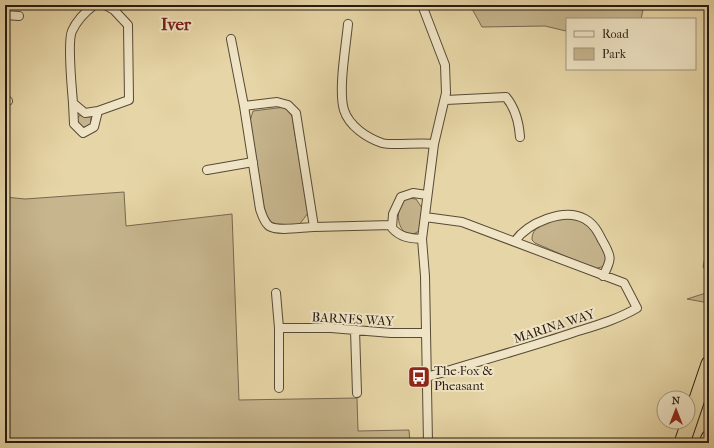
<svg xmlns="http://www.w3.org/2000/svg" width="714" height="448" font-family="'IM FELL French Canon',serif">
	<rect width="100%" height="100%" fill="#e6d5a6"/>
	<filter id="stains"><feTurbulence type="fractalNoise" baseFrequency=".005" numOctaves="4"/><feColorMatrix values="0 0 0 0 .2 0 0 0 0 .09 0 0 0 0 .02 0 0 0 .5 -.17"/></filter>
	<radialGradient id="worn" r=".72"><stop offset=".6" stop-color="#630" stop-opacity="0"/><stop offset="1" stop-color="#630" stop-opacity=".3"/></radialGradient>
	<path fill="#c6b58d" stroke="#766850" d="M470 5H644L641 19H567L566 31 545 26 482 27Z
		M285 107 292 116 308 213 299 225H273L266 219 250 121 253 111Z
		M77 121a7 7 0 1 1 14 0a7 7 0 1 1-14 0Z
		M124 192 126 226 232 214 239 400 357 398 358 431 409 430 410 443H5V197L25 199Z
		M407 198 416 199 422 208 419 231 410 236C395 229 395 207 407 198Z
		M570 217C592 224 596 235 607 254L604 266 595 269 535 243 532 240C531 223 556 218 570 217Z
		M709 237V275L703 267Z
		M709 292V303L687 299Z"/>
	<g fill="none" stroke-linecap="round" stroke-linejoin="round">
		<g stroke="#574a37" stroke-width="10">
			<path id="minor" d="M94 5C85 12 77 20 72 31 67 42 72 89 73 103L85 113 98 111 129 100 128 25 114 10 105 5
				M422 5 445 65 446 93 434 144 422 239 425 276 428 443
				M5 15 19 16
				M348 24C346 46 338 90 344 110 349 126 367 138 382 143 392 146 420 142 434 144
				M231 39 244 106
				M446 100 506 97C515 108 519 123 520 137
				M5 101H8
				M277 102 288 105 296 113 314 227C303 227 278 232 269 226 264 222 262 215 260 209L244 106Z
				M73 103 74 124 83 133 94 127 98 111
				M207 170 253 162
				M425 217 462 222 624 283 637 308C615 321 590 327 566 335 520 350 473 363 427 377
				M314 227 392 225
				M422 239C410 238 401 238 392 228L393 214 401 197 413 193 427 195
				M515 241C528 223 564 207 585 219 594 224 598 232 602 240 612 257 612 259 603 276
				M276 293 279 328V388
				M279 328H331L391 333H425
				M355 330 357 393"/>
		</g>
		<g stroke="#271b12" stroke-width="17">
			<path id="motorway" d="M682 443 709 364
				M707 443 709 438"/>
		</g>
		<use href="#minor" stroke="#efe4c5" stroke-width="8"/>
		<use href="#motorway" stroke="#e6d5a6" stroke-width="15"/>
	</g>
	<defs>
		<g id="bus-square" transform="scale(1.15)"><rect x="-9" y="-9" width="18" height="18" rx="4" fill="#8f2418" stroke="#efe4c5"/><path d="M-5-6H5V4H4V6H2V4H-2V6H-4V4H-5ZM-3.5-4V0h7V-4ZM-3.5 1.2v1.5H-2V1.2ZM2 1.2v1.5H3.5V1.2Z" fill="#fff"/></g>
	</defs>
	<g fill-rule="evenodd">
		<use href="#bus-square" x="419" y="377"/>
	</g>
	<g text-anchor="middle" dominant-baseline="central" stroke-width="4" stroke-linejoin="round" paint-order="stroke">
		<g font-size="13" fill="#271b12" stroke="#efe4c5">
			<text transform="translate(353 319) rotate(3)">BARNES WAY</text>
			<text transform="translate(554 326) rotate(-18)">MARINA WAY</text>
		</g>
		<g font-size="13" fill="#271b12" stroke="#efe4c5" text-anchor="start">
			<text x="434" y="370">The Fox &amp;<tspan x="434" dy="15">Pheasant</tspan></text>
		</g>
		<g font-size="17" font-weight="bold" fill="#7a1f14" stroke="#efe4c5">
			<text x="176" y="24">Iver</text>
		</g>
	</g>
	<rect width="714" height="448" fill="none" stroke="#e6d5a6" stroke-width="20"/>
	<rect x="6" y="6" width="702" height="436" fill="none" stroke="#271b12" stroke-width="2"/>
	<rect x="10" y="10" width="694" height="428" fill="none" stroke="#271b12"/>
	<rect x="566" y="18" width="130" height="52" fill="#efe4c5" stroke="#9f947d"/>
	<rect x="574" y="31" width="20" height="6" fill="#efe4c5" stroke="#9f947d"/>
	<text x="602" y="38" font-size="12" fill="#271b12">Road</text>
	<rect x="574" y="48" width="20" height="12" fill="#c6b58d" stroke="#9f947d"/>
	<text x="602" y="58" font-size="12" fill="#271b12">Park</text>
	<g transform="translate(676 410)"><circle r="19" fill="#efe4c5" stroke="#9f947d"/>
	<path d="M0-3L7 15L0 10L-7 15Z" fill="#8f2418"/>
	<text y="-6" font-size="11" font-weight="bold" text-anchor="middle" fill="#271b12">N</text>
	</g>
	<rect width="100%" height="100%" filter="url(#stains)"/>
	<rect width="100%" height="100%" fill="url(#worn)"/>
</svg>
